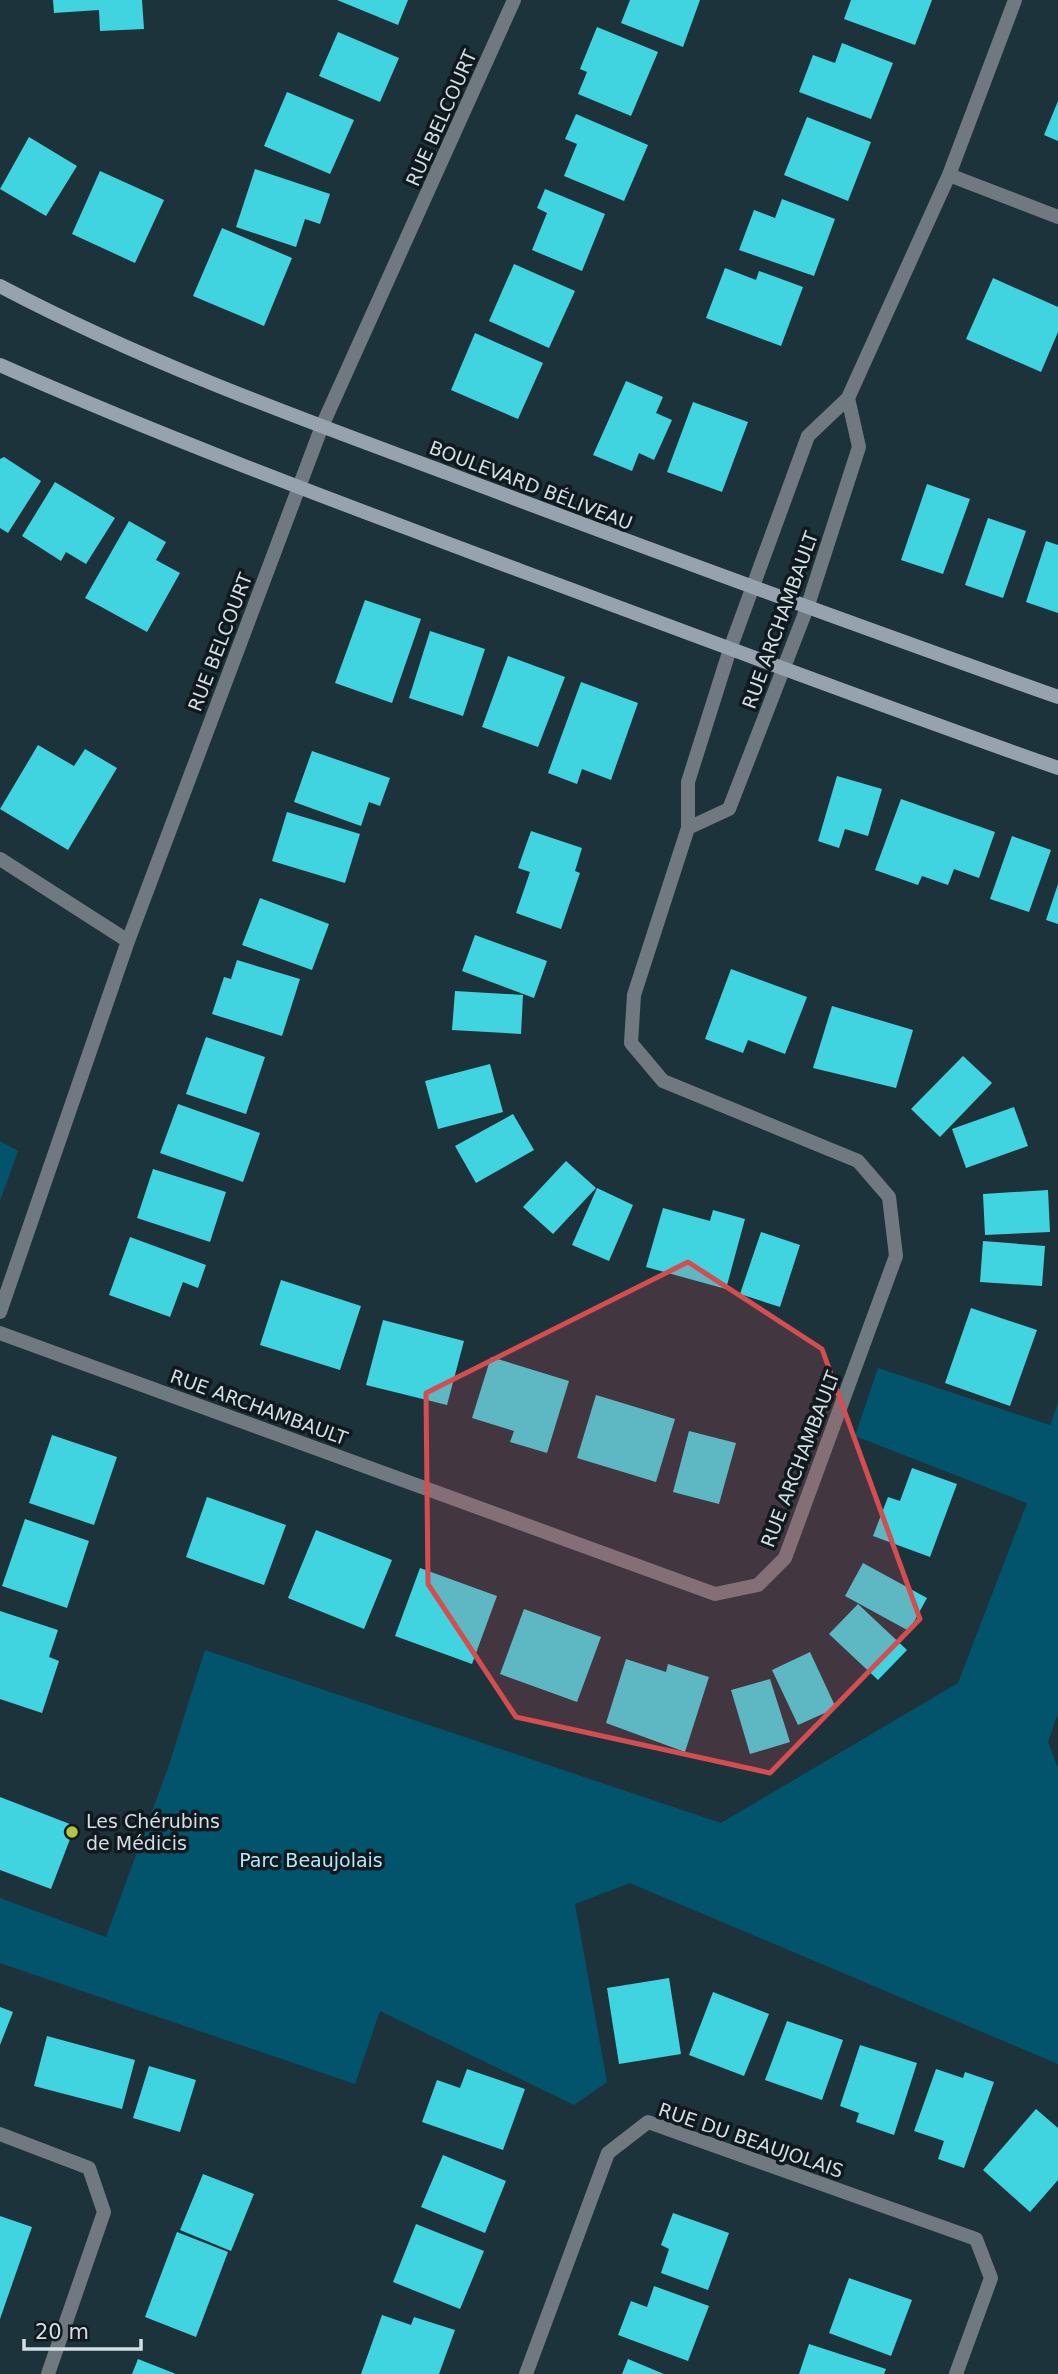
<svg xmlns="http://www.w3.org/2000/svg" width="1058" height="2374" font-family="'DejaVu Sans',sans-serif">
	<rect width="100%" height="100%" fill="#1d333c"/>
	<path fill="#01546b" d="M0 1141 18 1151 0 1201Z
		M878 1368 1050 1425 1058 1403V1713L1048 1742 1058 1768V2064L630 1883 575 1904 607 2082 574 2105 380 2011 355 2084 0 1963V1898L106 1937 169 1765 205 1650 721 1823 958 1683 1027 1503 855 1436Z"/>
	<path fill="#40d4e0" d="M53 0H142L144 29 100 31 99 10 54 13Z
		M337 0H408L398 25Z
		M630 0H700L683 47 621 23Z
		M851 0H932L915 45 844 19Z
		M597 27 658 52 631 116 578 94 587 72 580 69Z
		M338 32 399 58 380 102 319 76Z
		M842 43 893 63 871 119 799 92 813 55 835 63Z
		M287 92 354 120 330 174 264 146Z
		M1058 101V141L1044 135Z
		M576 114 648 145 624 201 564 176 577 144 565 139Z
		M807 117 871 142 848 201 784 175Z
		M29 137 77 166 46 216 0 189Z
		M255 169 330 194 320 224 305 219 296 247 236 227Z
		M100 171 164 200 135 263 72 234Z
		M545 189 605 214 582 271 532 250 547 213 537 208Z
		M782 199 835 219 814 276 739 250 754 210 775 218Z
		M222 228 292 258 264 326 193 296Z
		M514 264 575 291 549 348 489 321Z
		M725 268 756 280 759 271 803 287 781 346 706 318Z
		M993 278 1058 307V332L1041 372 966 339Z
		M475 333 543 363 518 419 451 390Z
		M626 381 663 397 656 413 672 420 654 460 639 453 632 471 593 455Z
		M693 402 748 422 722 492 667 472Z
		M4 457 41 481 8 533 0 528V459Z
		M55 482 115 518 86 564 66 552 61 561 22 536Z
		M927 484 970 499 943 574 901 560Z
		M988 518 1026 531 1003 598 965 585Z
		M129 521 166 542 156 560 180 573 147 632 85 598Z
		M1046 541 1058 545V613L1026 602Z
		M365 600 421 619 392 703 335 683Z
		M430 631 485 649 463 716 409 698Z
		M508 656 565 677 538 747 482 727Z
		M581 682 638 703 611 780 582 769 577 784 548 773Z
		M38 745 74 766 85 749 117 768 68 850 0 809Z
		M312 751 390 778 380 806 369 802 361 826 294 802Z
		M837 776 882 789 868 836 845 829 839 848 818 841Z
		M901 799 995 832 979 878 954 869 948 885 922 876 918 885 875 870Z
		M287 812 360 834 345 883 272 861Z
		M531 831 582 848 575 871 580 873 561 929 516 913 530 872 518 868Z
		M1012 836 1051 850 1029 912 990 899Z
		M1058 884V924L1046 920Z
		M260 898 329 924 312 970 242 945Z
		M475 935 547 961 534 998 462 971Z
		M237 960 300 979 282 1036 212 1014 224 977 231 979Z
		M731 969 807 997 785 1054 748 1040 743 1053 705 1039Z
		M455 991 523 995 521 1034 452 1030Z
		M832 1006 913 1030 896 1088 813 1068Z
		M206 1037 265 1057 246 1114 186 1094Z
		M963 1056 992 1083 940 1137 911 1109Z
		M490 1064 503 1112 438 1129 425 1081Z
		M178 1104 260 1133 243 1182 160 1153Z
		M1014 1107 1028 1146 966 1168 952 1129Z
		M513 1114 534 1150 476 1183 455 1146Z
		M566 1161 596 1188 553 1234 523 1207Z
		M153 1169 226 1192 210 1242 137 1218Z
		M597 1188 633 1205 609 1261 572 1245Z
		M1048 1190 1050 1232 985 1235 983 1194Z
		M663 1208 710 1221 713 1210 745 1219 726 1289 646 1267Z
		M761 1232 800 1245 780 1307 740 1294Z
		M130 1237 206 1265 198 1288 183 1282 170 1317 109 1295Z
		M983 1241 1045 1246 1042 1286 980 1282Z
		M281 1280 361 1306 340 1370 260 1345Z
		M971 1308 1037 1330 1010 1406 945 1383Z
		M383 1320 464 1341 447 1405 366 1385Z
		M491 1357 569 1381 547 1453 510 1442 514 1431 472 1418Z
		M596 1395 675 1419 656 1482 577 1458Z
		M689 1431 736 1443 719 1504 673 1492Z
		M52 1435 117 1457 94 1525 29 1503Z
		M912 1468 957 1484 930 1557 873 1536 888 1497 900 1501Z
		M207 1497 286 1525 264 1585 186 1557Z
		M25 1519 89 1541 67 1608 2 1586Z
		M316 1530 392 1560 364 1629 288 1598Z
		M863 1563 927 1598 909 1631 845 1596Z
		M420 1568 497 1596 472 1664 395 1636Z
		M858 1604 907 1650 878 1680 829 1634Z
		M524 1609 601 1637 577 1702 500 1674Z
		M0 1611 58 1630 49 1657 59 1661 42 1713 0 1699Z
		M810 1652 836 1708 798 1725 772 1670Z
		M626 1659 666 1672 668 1664 709 1677 685 1752 606 1723Z
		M770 1679 790 1742 750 1754 731 1690Z
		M0 1797 75 1826 51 1889 0 1870Z
		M669 1978 681 2054 619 2064 607 1988Z
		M713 1992 769 2014 744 2076 689 2055Z
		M0 2007 13 2012 0 2045Z
		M787 2021 843 2040 822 2100 765 2080Z
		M47 2036 135 2060 122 2109 34 2086Z
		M860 2045 917 2063 894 2135 856 2122 859 2113 840 2106Z
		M149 2066 196 2080 180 2132 133 2118Z
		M467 2069 525 2089 503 2150 422 2122 437 2080 460 2088Z
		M936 2069 963 2078 965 2072 994 2082 964 2168 938 2159 944 2141 914 2131Z
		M1036 2109 1058 2128V2180L1030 2212 983 2170Z
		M443 2155 506 2181 485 2233 421 2207Z
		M203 2174 254 2194 231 2251 180 2230Z
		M673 2213 729 2233 708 2290 661 2273 669 2249 661 2245Z
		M0 2216 32 2227 0 2319Z
		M416 2224 484 2251 460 2309 393 2282Z
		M177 2232 228 2252 196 2337 145 2317Z
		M849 2278 912 2300 891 2356 829 2333Z
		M654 2286 709 2306 688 2361 618 2335 631 2301 647 2307Z
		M382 2315 411 2325 414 2317 455 2330 439 2374H361Z
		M809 2344 886 2369 884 2374H799Z
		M138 2359 176 2374H132Z
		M628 2359 664 2374H622Z"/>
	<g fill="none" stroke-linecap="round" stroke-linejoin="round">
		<path stroke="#717980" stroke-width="14" d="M949 175 1058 217
			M688 828 729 809 807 608 859 447 848 398
			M0 859 128 941
			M0 1312 128 941 322 426 514 0
			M0 1333 715 1594 758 1585 785 1558 896 1256 889 1197 858 1161 663 1081 631 1043 634 995 688 828V782L730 649 808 436 848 398 949 175 1015 0
			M0 2134 89 2168 104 2212 48 2374
			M526 2374 608 2153 648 2122 976 2239 991 2278 956 2374"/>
		<path stroke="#96a2ae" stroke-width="14" d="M0 286C142 361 296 417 447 473 650 550 853 624 1058 697
			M0 365C172 441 348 506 524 572 702 638 879 705 1058 768"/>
	</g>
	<path fill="#d54d4e" fill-opacity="0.2" stroke="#d54d4e" stroke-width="5" stroke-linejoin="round" d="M688 1262 822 1349 920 1619 770 1773 516 1717 428 1584 426 1393Z"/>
	<circle fill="#b6c148" stroke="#10191d" stroke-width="2.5" cx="72" cy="1832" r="7"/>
	<g text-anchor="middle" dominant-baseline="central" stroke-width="7" stroke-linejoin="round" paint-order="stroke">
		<g font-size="19" fill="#d2dfe5" stroke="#10191d">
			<text transform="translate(441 118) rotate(-66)">RUE BELCOURT</text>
			<text transform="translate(531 485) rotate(21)">BOULEVARD BÉLIVEAU</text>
			<text transform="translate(780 620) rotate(-70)">RUE ARCHAMBAULT</text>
			<text transform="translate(220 642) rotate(-69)">RUE BELCOURT</text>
			<text transform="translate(259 1407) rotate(20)">RUE ARCHAMBAULT</text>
			<text transform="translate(800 1459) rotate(-69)">RUE ARCHAMBAULT</text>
			<text transform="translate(751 2140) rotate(19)">RUE DU BEAUJOLAIS</text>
		</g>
		<g font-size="19" fill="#d2dfe5" stroke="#10191d" text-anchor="start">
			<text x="86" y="1821">Les Chérubins<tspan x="86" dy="22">de Médicis</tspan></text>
		</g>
		<g font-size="19" fill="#b3e7fc" stroke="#10191d">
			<text x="311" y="1860">Parc Beaujolais</text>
		</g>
	</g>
	<path d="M24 2339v10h117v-10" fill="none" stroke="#d2dfe5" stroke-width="3.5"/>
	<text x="35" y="2339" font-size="21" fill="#d2dfe5" stroke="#10191d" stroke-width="5" paint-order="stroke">20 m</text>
</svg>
